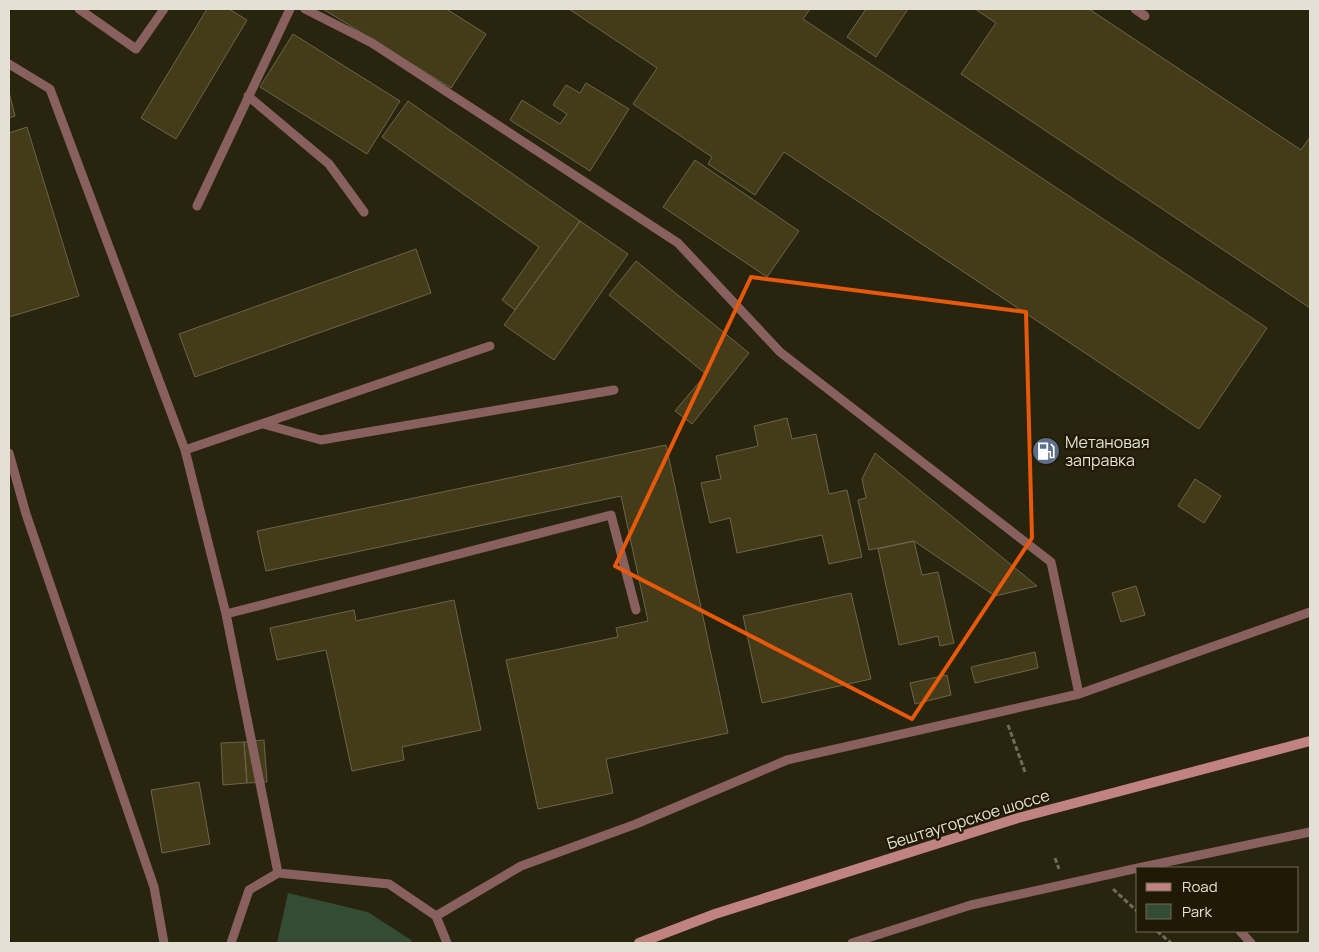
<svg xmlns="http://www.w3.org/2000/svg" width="1319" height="952" font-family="Manrope,sans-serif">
	<rect width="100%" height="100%" fill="#29240e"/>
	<path fill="#334c33" d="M288 893 368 912 411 940 412 943H277Z"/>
	<path fill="#443b18" stroke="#6b654d" d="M207 9H229L247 20 176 139 141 118Z
		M323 9H449L448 10 486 34 451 88Z
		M569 9H810L803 19 1267 328 1199 429 784 152 755 195 708 164 712 157 633 104 657 68Z
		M866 9H908L876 57 847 37Z
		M975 9H1089L1301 150 1310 137V308L961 74 996 23Z
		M293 34 400 101 367 154 260 87Z
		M586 83 629 109 590 171 510 120 522 100 560 124 567 114 553 105 566 85 580 93Z
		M9 92 15 116 9 118Z
		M408 101 580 221 515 310 502 300 539 247 382 137Z
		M27 127 79 296 9 317V133Z
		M695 160 799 231 767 277 663 207Z
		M580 221 628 254 554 360 504 325Z
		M416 249 431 293 195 377 179 334Z
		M636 261 749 353 692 424 675 411 706 374 609 295Z
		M787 418 792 439 816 434 829 494 847 490 862 557 829 564 822 535 737 553 730 518 710 523 701 483 721 479 716 456 758 446 754 426Z
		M666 445 728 733 606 759 613 793 538 809 506 660 618 637 616 628 648 621 621 496 266 571 257 531Z
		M875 453 899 473 1037 586 995 596 914 541 869 550 858 500 866 498 862 479Z
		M1195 479 1221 496 1204 523 1178 506Z
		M914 541 922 575 938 572 954 643 940 646 938 636 899 645 878 549Z
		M1136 586 1145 615 1121 622 1112 593Z
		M851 593 871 679 762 703 743 616Z
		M454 600 481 730 402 747 404 760 352 771 326 650 277 660 270 628 354 610 356 621Z
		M1035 652 1038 668 975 683 971 667Z
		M947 675 951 695 915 704 910 683Z
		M264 740 267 782 247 783 244 742Z
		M244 742 247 783 223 785 221 743Z
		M199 782 210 844 162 853 151 790Z"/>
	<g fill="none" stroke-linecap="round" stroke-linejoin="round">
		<path stroke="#6f6b59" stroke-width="3" stroke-dasharray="5 2.5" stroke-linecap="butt" d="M1008 725 1025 772
			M1055 858 1059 869
			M1113 889 1138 912
			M1157 931 1171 943"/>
		<path stroke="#88615f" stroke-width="9" d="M79 9 136 49 164 9
			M305 9 372 43 678 243 780 352 1051 562 1079 694
			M1135 9 1145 16
			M9 64 50 89 185 450 226 614 278 873
			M248 96 329 164 364 212
			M197 206 290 9
			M263 424 321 440 614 390
			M185 450 490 346
			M9 453 26 514 154 887 164 943
			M226 614 611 515 636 610
			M1138 868 1310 832
			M1240 931 1251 943
			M231 943 249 890 278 873 389 884 436 916
			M447 943 436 916 521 866 636 824 787 760 1079 694 1310 612
			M852 943 971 905 1138 868"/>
		<path stroke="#c18380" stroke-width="10" d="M639 943 715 914 1018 818 1310 741"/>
	</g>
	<path fill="none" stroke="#e8590c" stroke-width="4" stroke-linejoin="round" d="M751 277 1026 312 1032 538 912 719 615 566Z"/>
	<defs>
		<g id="fuel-disc" transform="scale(1.4375)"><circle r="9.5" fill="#5c6f8a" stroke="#201a05"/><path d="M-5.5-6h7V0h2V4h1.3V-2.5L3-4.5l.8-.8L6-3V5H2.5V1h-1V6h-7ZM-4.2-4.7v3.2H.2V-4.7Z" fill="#fff"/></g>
	</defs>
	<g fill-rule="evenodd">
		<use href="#fuel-disc" x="1046" y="451"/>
	</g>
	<g text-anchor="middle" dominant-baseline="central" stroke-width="4.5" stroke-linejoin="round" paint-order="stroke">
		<g font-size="16" fill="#e4e1d4" stroke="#201a05" text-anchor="start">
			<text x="1065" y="442">Метановая<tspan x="1065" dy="18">заправка</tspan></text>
		</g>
		<g font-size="16" fill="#e4e1d4" stroke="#201a05">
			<text transform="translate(968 819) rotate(-17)">Бештаугорское шоссе</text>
		</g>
	</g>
	<rect width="1319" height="952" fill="none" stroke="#e4e1d4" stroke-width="20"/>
	<rect x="1136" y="867" width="162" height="65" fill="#201a05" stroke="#6e6a58"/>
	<rect x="1146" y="883" width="25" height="8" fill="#c18380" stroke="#6e6a58"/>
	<text x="1182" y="892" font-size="15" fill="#e4e1d4">Road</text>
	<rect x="1146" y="904" width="25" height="15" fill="#334c33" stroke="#6e6a58"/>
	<text x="1182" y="917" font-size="15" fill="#e4e1d4">Park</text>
</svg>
